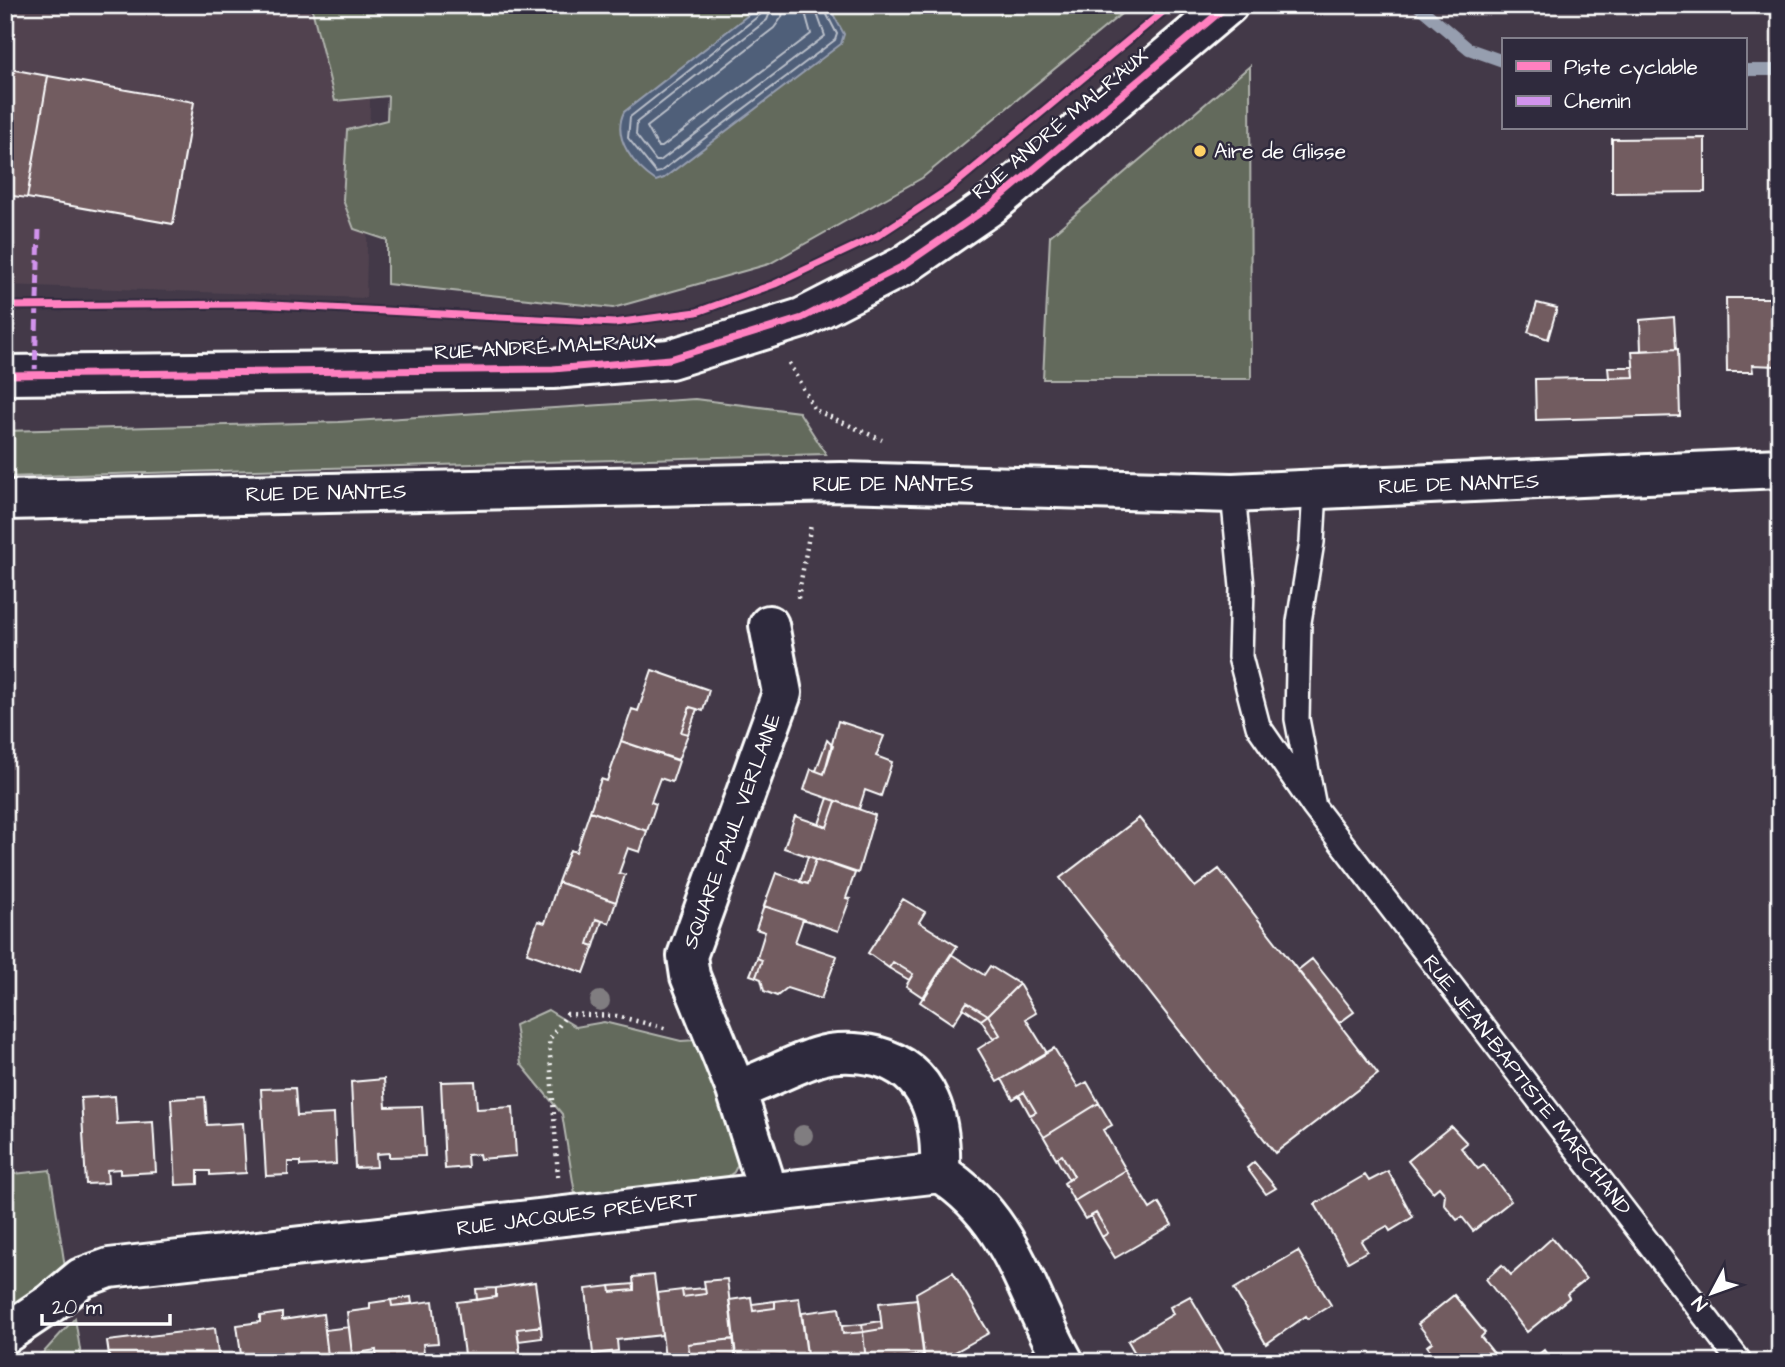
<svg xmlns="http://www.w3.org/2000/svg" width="1785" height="1367" font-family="'Architects Daughter',sans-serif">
	<rect width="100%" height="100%" fill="#433948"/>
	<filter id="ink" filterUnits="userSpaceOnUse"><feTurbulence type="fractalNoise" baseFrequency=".0143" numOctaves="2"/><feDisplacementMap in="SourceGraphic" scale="14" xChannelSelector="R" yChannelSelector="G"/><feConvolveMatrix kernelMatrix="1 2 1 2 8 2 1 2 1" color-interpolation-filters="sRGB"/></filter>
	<g filter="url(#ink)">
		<path fill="#514350" d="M5 5H372L366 298 5 285Z"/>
		<path fill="#636a5c" stroke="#b1b4ae" stroke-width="2" d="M311 5H1132L922 178 769 264 613 308 387 284V240L354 229 343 200 347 130 387 120 388 96 335 101Z
			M1250 66 1251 379H1043L1050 236Z
			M695 399 799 412 826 454 5 477V431L339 422Z
			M548 1010 576 1027 604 1022 681 1041 697 1040 741 1158 734 1172 722 1181 576 1200 562 1114 521 1064 515 1025Z
			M50 1170 65 1267 5 1311V1175Z
			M75 1318 82 1362H26L44 1352Z"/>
		<path fill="#505e79" stroke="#969eaf" stroke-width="2" d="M761 5H828L844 34 841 44 664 178 656 181C635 167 611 138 624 112Z"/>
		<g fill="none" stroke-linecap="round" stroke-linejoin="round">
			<path stroke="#b9bfc9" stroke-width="2" d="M764 5 761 14 630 117 628 138 656 173 660 172 835 40 837 34 822 5
				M773 5 767 20 637 122 636 135 656 161H660L825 36 814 5
				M784 5 782 17 774 28 647 127 658 147H662L811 34 803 5"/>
			<path stroke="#969eaf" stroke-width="12" d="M1417 5 1469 49 1503 61
				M1745 70H1780"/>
		</g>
		<path fill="#725b61" stroke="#fff" stroke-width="2" d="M5 68 48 76 27 198 5 195Z
			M48 76 194 102 173 224 27 198Z
			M1705 138V192L1612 193V139Z
			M1772 275H1780V361H1777V366L1752 365 1753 372H1727L1726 298H1773Z
			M1537 303 1557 308 1548 339 1528 332Z
			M1674 317 1676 349 1641 351 1640 320Z
			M1678 349 1680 416 1536 420 1535 379 1634 377 1632 351Z
			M1608 367H1633L1634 377 1609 378Z
			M652 670 709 690 703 711 690 707 681 732 688 734 678 760 621 741 632 709 638 711Z
			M690 707 697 709 688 734 681 732Z
			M838 721 884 736 876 756 892 762 881 796 865 790 859 809 804 790 811 769 824 774Z
			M827 740 833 746 824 774 816 771Z
			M621 741 679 761 672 782 660 778 651 802 656 804 647 831 590 811 601 779 607 781Z
			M828 798 836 801 827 827 819 824Z
			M836 801 875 815 858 873 784 848 795 816 827 827Z
			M590 811 647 831 640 852 628 848 619 873 625 875 616 902 558 882 570 850 576 852Z
			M1139 818 1195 887 1219 869 1378 1074 1275 1153 1060 878Z
			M808 856 816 859 808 884 800 882Z
			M816 859 855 873 846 898 850 899 838 931 764 906 776 873 808 884Z
			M558 882 616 902 609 923 596 919 588 944 594 946 584 973 527 953 538 921 545 923Z
			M903 899 925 912 919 922 957 946 924 998 906 986 913 974 893 962 889 968 868 953Z
			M764 906 803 919 795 942 837 956 821 999 787 988 777 996 764 991 761 979 756 977 762 960 757 958 765 932 756 929Z
			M596 919 602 921 594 946 588 944Z
			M951 954 984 975 990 966 1019 984 988 1015 967 1002 953 1024 920 1002Z
			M757 958 762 960 756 977 750 975Z
			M1312 959 1354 1012 1339 1023 1298 970Z
			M893 962 913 974 909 980 889 968Z
			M1019 984 1036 1013 1026 1019 1047 1053 997 1082 978 1049 1000 1035 988 1015Z
			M967 1002 988 1015 981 1020 963 1008Z
			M988 1015 1000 1035 993 1039 981 1020Z
			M1054 1048 1078 1087 1087 1082 1099 1103 1044 1137 1030 1115 1036 1112 1024 1092 1013 1099 1002 1079Z
			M384 1079 386 1107 422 1106 425 1156 389 1157V1153L376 1154 377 1167 355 1168 351 1082Z
			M475 1081 477 1109 513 1107 516 1156 480 1159 479 1154 467 1155 468 1167 445 1169 441 1082Z
			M295 1088 297 1116 334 1114 336 1164 300 1166V1162H288V1175L266 1176 261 1089Z
			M1024 1092 1036 1112 1030 1115 1019 1095Z
			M115 1096 117 1124 153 1122 156 1172 120 1174V1169L107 1170 108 1183 86 1184 81 1098Z
			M205 1097 207 1125 243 1123 246 1173 210 1175V1171H198V1184L176 1185 171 1099Z
			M1099 1103 1112 1125 1103 1130 1126 1170 1074 1201 1064 1183 1074 1176 1062 1155 1056 1158 1044 1137Z
			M1451 1126 1467 1143 1461 1148 1478 1169 1484 1165 1511 1201 1473 1231 1462 1217 1457 1220 1444 1204 1445 1194 1439 1187 1433 1192 1408 1161Z
			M1062 1155 1074 1176 1069 1180 1056 1158Z
			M1254 1162 1276 1188 1266 1194 1247 1168Z
			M1126 1170 1150 1209 1159 1203 1172 1225 1115 1258 1102 1237 1108 1233 1096 1213 1085 1219 1074 1201Z
			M1388 1171 1413 1217 1390 1231 1387 1226 1361 1241 1367 1251 1348 1262 1315 1204 1365 1175 1369 1181Z
			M1096 1213 1108 1233 1102 1237 1091 1216Z
			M1552 1238 1586 1279 1567 1294 1569 1298 1527 1332 1486 1279 1502 1265 1511 1275Z
			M1298 1251 1331 1305 1308 1319 1306 1316 1266 1344 1234 1289Z
			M953 1272 989 1333 946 1357 924 1360 916 1293Z
			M654 1275 662 1335 617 1340 618 1351 593 1354 586 1289 610 1286 611 1292 634 1290 633 1277Z
			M727 1279 734 1339 688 1344 690 1355 665 1358 657 1293 682 1290 683 1297 706 1294 704 1281Z
			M535 1282 541 1326 517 1329 521 1361 465 1362 457 1302 496 1297V1288Z
			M634 1284V1290L611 1292 610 1286Z
			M496 1288V1297L477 1300 476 1289Z
			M705 1288 706 1294 683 1297 682 1290Z
			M1454 1295 1485 1333 1481 1337 1497 1357 1500 1354 1506 1362 1439 1361 1427 1346 1432 1342 1418 1324Z
			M1190 1296 1223 1352 1207 1362 1199 1359 1140 1362 1128 1341 1173 1314 1170 1307Z
			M411 1297 412 1304 392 1306 391 1300Z
			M751 1297 753 1311 775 1308V1301L799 1298 808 1362H782L781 1356 736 1362 729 1300Z
			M917 1299 924 1355 866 1362 863 1332 882 1329 879 1303Z
			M391 1300 392 1306 433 1301 438 1343 423 1344 425 1362H377L376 1350 352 1354 347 1312 370 1309V1303Z
			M775 1301V1308L753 1311 752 1304Z
			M839 1308 843 1334 863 1332 866 1362H808L802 1313Z
			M282 1313V1320L323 1314 328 1356 314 1358V1362H242L237 1325 260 1322V1316Z
			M881 1321 882 1329 863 1332 862 1324Z
			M862 1324 863 1332 843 1334 842 1326Z
			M541 1326 542 1338 519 1341 517 1329Z
			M349 1327 352 1354 328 1356 325 1330Z
			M215 1328 219 1362H110L107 1341Z
			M734 1339 736 1356 690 1362 688 1344Z
			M1544 1350 1552 1362H1529Z"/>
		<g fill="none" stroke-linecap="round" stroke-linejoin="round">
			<g stroke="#fff" stroke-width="28">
				<path id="lane" d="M1233 493 1242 587 1240 657 1258 726 1314 807 1297 719 1299 622 1312 542 1315 490
					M1314 807 1740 1362"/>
			</g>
			<g stroke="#fff" stroke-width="44">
				<path id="street" d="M5 375 553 369 670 359 802 318 903 266 990 206 1228 5
					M736 1090C764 1081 789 1066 817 1057 835 1051 858 1052 876 1056 932 1071 942 1121 940 1173
					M763 1192V1175L736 1090 690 976 687 956 782 693 769 625
					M5 1334 51 1303 81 1278 109 1268 940 1173C1013 1220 1024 1291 1064 1362"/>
			</g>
			<g stroke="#fff" stroke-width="44">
				<path id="secondary" d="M5 500 841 482 1233 493 1780 468"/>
			</g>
			<path stroke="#fff" stroke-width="4.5" stroke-dasharray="2 5" stroke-linecap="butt" d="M789 363 815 410 882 440
				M798 598 811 524
				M558 1177 549 1040 567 1014 617 1016 668 1029"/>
			<use href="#lane" stroke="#2f2a3d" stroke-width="23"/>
			<use href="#street" stroke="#2f2a3d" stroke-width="38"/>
			<use href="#secondary" stroke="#2f2a3d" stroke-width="38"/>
			<path stroke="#d193ec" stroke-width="5" stroke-dasharray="10 5" stroke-linecap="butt" d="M35 375 39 227"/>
			<g stroke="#2f2a3d" stroke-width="11">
				<path id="cycleway" d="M5 306 253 304 614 323 697 312 775 284 877 236 949 189 1171 5
					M5 375 553 369 670 359 802 318 903 266 990 206 1228 5"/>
			</g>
			<use href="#cycleway" stroke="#ff80c0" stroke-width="7"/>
		</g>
		<g fill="#807d80">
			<circle cx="600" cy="1001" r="10"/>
			<circle cx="803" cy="1135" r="10"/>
		</g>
	</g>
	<circle fill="#ffd166" stroke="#2f2a3d" stroke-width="2.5" cx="1200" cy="151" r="7"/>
	<g text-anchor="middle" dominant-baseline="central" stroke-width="5" stroke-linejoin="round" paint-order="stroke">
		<g font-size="21" fill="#fff" stroke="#2f2a3d">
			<text transform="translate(1060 124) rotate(-40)">RUE ANDRÉ MALRAUX</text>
			<text transform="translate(545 347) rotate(-3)">RUE ANDRÉ MALRAUX</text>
			<text x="893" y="484">RUE DE NANTES</text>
			<text transform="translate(1459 484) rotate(-2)">RUE DE NANTES</text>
			<text transform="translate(326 493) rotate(-1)">RUE DE NANTES</text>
			<text transform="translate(732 831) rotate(-70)">SQUARE PAUL VERLAINE</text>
			<text transform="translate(1527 1085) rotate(52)">RUE JEAN-BAPTISTE MARCHAND</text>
			<text transform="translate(577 1214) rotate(-7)">RUE JACQUES PRÉVERT</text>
		</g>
		<g font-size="21" fill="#fff" stroke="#2f2a3d" text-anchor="start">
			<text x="1214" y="151">Aire de Glisse</text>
		</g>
	</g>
	<rect width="1785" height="1367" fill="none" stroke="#2f2a3d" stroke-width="28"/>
	<rect x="14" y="14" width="1757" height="1339" fill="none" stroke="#fff" stroke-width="2.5" filter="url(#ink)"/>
	<rect x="1502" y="38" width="245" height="91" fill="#2f2a3d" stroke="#827f8b" stroke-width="2"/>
	<rect x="1516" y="61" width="35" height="10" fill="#ff80c0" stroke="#827f8b" stroke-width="2"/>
	<text x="1564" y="74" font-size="21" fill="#ffffff">Piste cyclable</text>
	<rect x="1516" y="96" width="35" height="10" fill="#d193ec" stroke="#827f8b" stroke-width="2"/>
	<text x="1564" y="108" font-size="21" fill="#ffffff">Chemin</text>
	<g transform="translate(1712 1293) rotate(229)" stroke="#2f2a3d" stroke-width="5" paint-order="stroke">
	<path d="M0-5L12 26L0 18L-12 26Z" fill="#ffffff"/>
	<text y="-10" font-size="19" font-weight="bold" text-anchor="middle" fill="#ffffff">N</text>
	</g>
	<path d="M42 1314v10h128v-10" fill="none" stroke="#ffffff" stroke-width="3.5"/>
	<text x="52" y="1314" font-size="21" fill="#ffffff" stroke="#2f2a3d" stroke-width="5" paint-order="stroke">20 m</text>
</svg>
